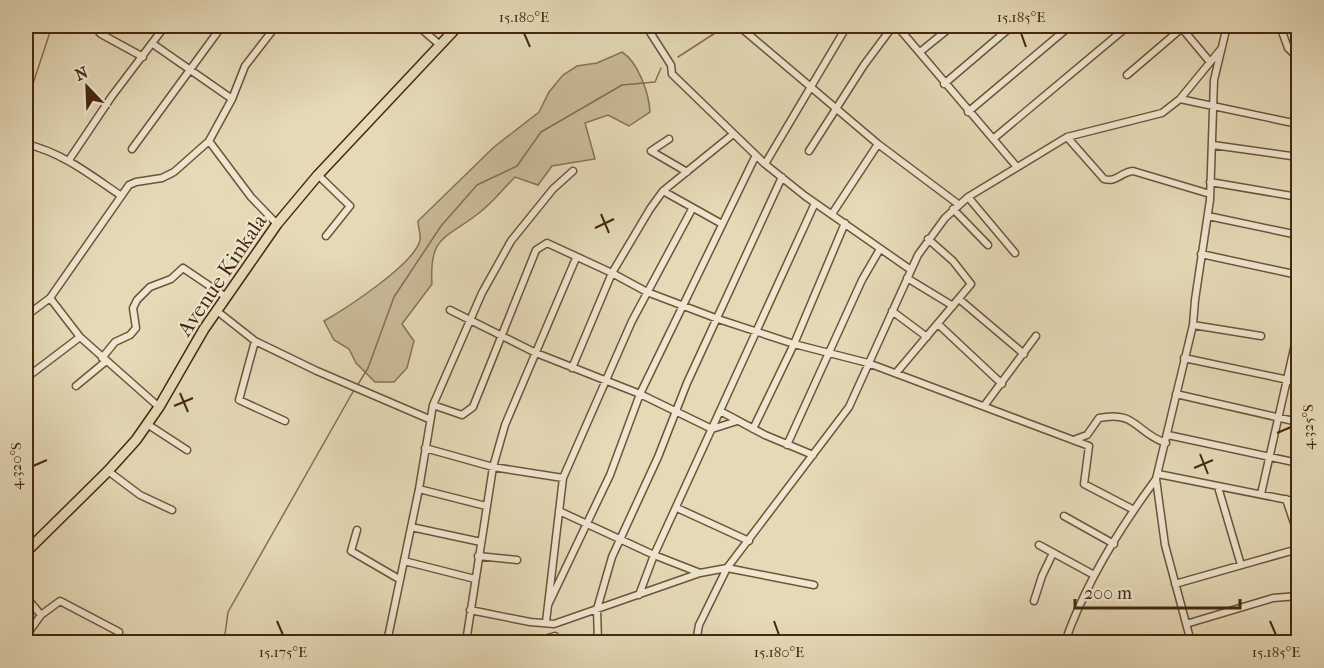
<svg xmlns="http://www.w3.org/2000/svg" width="1324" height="668" font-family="'IM FELL French Canon',serif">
	<rect width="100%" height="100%" fill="#e5d9b7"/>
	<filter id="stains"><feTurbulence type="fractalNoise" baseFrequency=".00333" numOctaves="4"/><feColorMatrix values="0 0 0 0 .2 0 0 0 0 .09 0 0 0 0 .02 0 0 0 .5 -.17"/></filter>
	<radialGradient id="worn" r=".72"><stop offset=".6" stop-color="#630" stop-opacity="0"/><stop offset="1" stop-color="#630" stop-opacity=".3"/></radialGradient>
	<path fill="#cabb9a" stroke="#887253" stroke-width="1.5" d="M622 52C638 62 649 93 650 112L629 126 608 115 585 123 595 159 552 166 538 185 515 177C503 189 492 203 479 213 446 239 429 235 432 284L402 324 414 341 407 368 394 382H375L356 363 349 349 334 340 324 321C345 309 415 264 420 240 421 235 418 227 418 221L494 147 539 112 549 92 563 75 577 66 597 63Z"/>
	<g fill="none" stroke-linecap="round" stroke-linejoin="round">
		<path stroke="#856e50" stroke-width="1.5" d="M678 57 726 26
			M26 105 52 26
			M357 386 368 368 394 297 441 226 477 185 517 166 541 132 622 85 655 82 661 68
			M224 642 228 612 354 390"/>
		<g stroke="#6d5437" stroke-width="9">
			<path id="minor" d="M102 26 99 32 101 34 143 57
				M418 26 440 45
				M646 26 671 65 672 74 765 164 805 196 911 270
				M897 26 1017 167
				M1180 26 1210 62
				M1280 26 1288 48 1298 58
				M740 27 878 144 958 204
				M153 44 232 99
				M920 52 952 26
				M1127 75 1182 28
				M944 84 1012 26
				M1180 99 1298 124
				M968 112 1070 26
				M1067 137 1104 179C1116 183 1121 172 1133 171L1210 194
				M669 139 651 151 687 172
				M993 139 1128 26
				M209 141 251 197 277 224
				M26 144C63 153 89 174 120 195
				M1213 145 1298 157
				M132 149 222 26
				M809 151 864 65 893 26
				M69 160 112 96 165 26
				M765 164 847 26
				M318 175 350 206 326 236
				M1210 182 1298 197
				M663 191 722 224
				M968 197 1015 253
				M953 209 988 245
				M832 214 878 144
				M1208 216 1298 235
				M1201 254 1298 275
				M907 278 953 306
				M50 298 80 337 159 407
				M959 299 1024 354
				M450 310 536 353 640 394 712 429 737 421
				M217 311 255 341 317 371 429 419
				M892 311 927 337
				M26 316 50 298 129 185 136 182 162 178 174 172 209 141 232 99 245 66 276 26
				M938 324 1002 384
				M1193 325 1261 336
				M255 341 239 400 285 421
				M102 358 115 342 130 335 136 328 133 308 137 300 150 287 171 279 183 268 226 297
				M1184 358 1298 382
				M572 368 612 273 650 209 663 191 732 135
				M896 373 971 284 953 261 928 239
				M26 378 80 337
				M76 386 105 362
				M1176 394 1298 422
				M433 405 462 415 473 407 536 250 547 243 612 273 647 292 718 319 794 344 868 363 1089 446 1084 484 1134 510
				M984 406 1036 336
				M720 411 765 435 813 455
				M147 424 187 450
				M753 429 794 344 845 223
				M1168 435 1298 463
				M1076 439 1087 435 1099 418C1136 410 1136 433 1166 443
				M787 445 862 280 880 249
				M425 448 493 467 563 478
				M108 471 140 495 172 510
				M1158 474 1298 502
				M1218 487 1241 565
				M419 489 486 506
				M1261 494 1298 331
				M1286 499 1298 535
				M677 508 749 541
				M559 511 654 555 700 573
				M1064 516 1114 544
				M411 527 481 542
				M357 530 351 551 399 579
				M1039 545 1094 575
				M478 556 517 560
				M404 561 475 579
				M1175 584 1298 549
				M639 595 654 555 815 203
				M26 597 41 615
				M1034 601 1042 576 1053 553
				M548 605 610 475 640 394 756 155
				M470 610 530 622 554 624 700 573 727 568 814 585
				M546 622 563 478 632 321 692 209
				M1186 624 1273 598 1298 596
				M26 636 41 615 60 601 119 632
				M387 642 419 489 433 405 482 293 511 241 553 189 573 171
				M466 642 493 467 505 425 576 258
				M534 642 555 636
				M598 642 597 609 612 557 658 457 687 383 782 177
				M696 642 699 625 727 568 849 407 918 255 945 218 968 197 1067 137 1162 113 1180 99 1221 49
				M1065 642C1085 584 1119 529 1156 479
				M1191 642 1165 545 1156 479 1193 325 1195 300 1210 200 1214 80 1227 26
				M1276 642 1298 638"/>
		</g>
		<g stroke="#45280c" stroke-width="12">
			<path id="primary" d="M26 552 108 471 136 440 159 407 204 329 277 224 318 175 458 26"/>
		</g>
		<use href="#minor" stroke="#eee6d0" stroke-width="6"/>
		<use href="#primary" stroke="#e5d9b7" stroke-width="9"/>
	</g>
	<path fill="none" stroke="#45280c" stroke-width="2" d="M524 33 530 47M1021 33 1026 47M601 214 609 233M595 228 614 219M180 393 188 412M174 406 193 398M1277 433 1291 427M1200 454 1208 474M33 466 47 460M1194 468 1213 460M277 621 283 635M774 621 779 635M1270 621 1276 635"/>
	<g text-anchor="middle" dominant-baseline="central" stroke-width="4.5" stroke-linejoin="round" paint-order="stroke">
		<g font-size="21" fill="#45280c" stroke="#eee6d0">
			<text transform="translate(222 275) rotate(-56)">Avenue Kinkala</text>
		</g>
	</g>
	<rect width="1324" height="668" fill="none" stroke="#e5d9b7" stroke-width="66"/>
	<g transform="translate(87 87) rotate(337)" stroke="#eee6d0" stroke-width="4.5" paint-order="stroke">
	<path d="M0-4.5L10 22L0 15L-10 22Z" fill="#45280c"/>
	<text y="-9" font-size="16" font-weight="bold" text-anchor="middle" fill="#45280c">N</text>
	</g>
	<path d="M1075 599v9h165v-9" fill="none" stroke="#45280c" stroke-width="3"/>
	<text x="1084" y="599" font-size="18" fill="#45280c" stroke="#eee6d0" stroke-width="4.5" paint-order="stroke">200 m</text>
	<rect x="33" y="33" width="1258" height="602" fill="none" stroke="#45280c" stroke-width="2"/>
	<g font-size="15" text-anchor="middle" fill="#45280c">
		<text x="524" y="22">15.180°E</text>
		<text x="1021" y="22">15.185°E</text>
		<text transform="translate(1308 427) rotate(-90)" y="5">4.325°S</text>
		<text transform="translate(16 466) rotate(-90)" y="5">4.320°S</text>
		<text x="283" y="657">15.175°E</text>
		<text x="779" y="657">15.180°E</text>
		<text x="1276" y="657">15.185°E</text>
	</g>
	<rect width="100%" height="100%" filter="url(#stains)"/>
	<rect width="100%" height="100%" fill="url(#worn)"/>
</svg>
